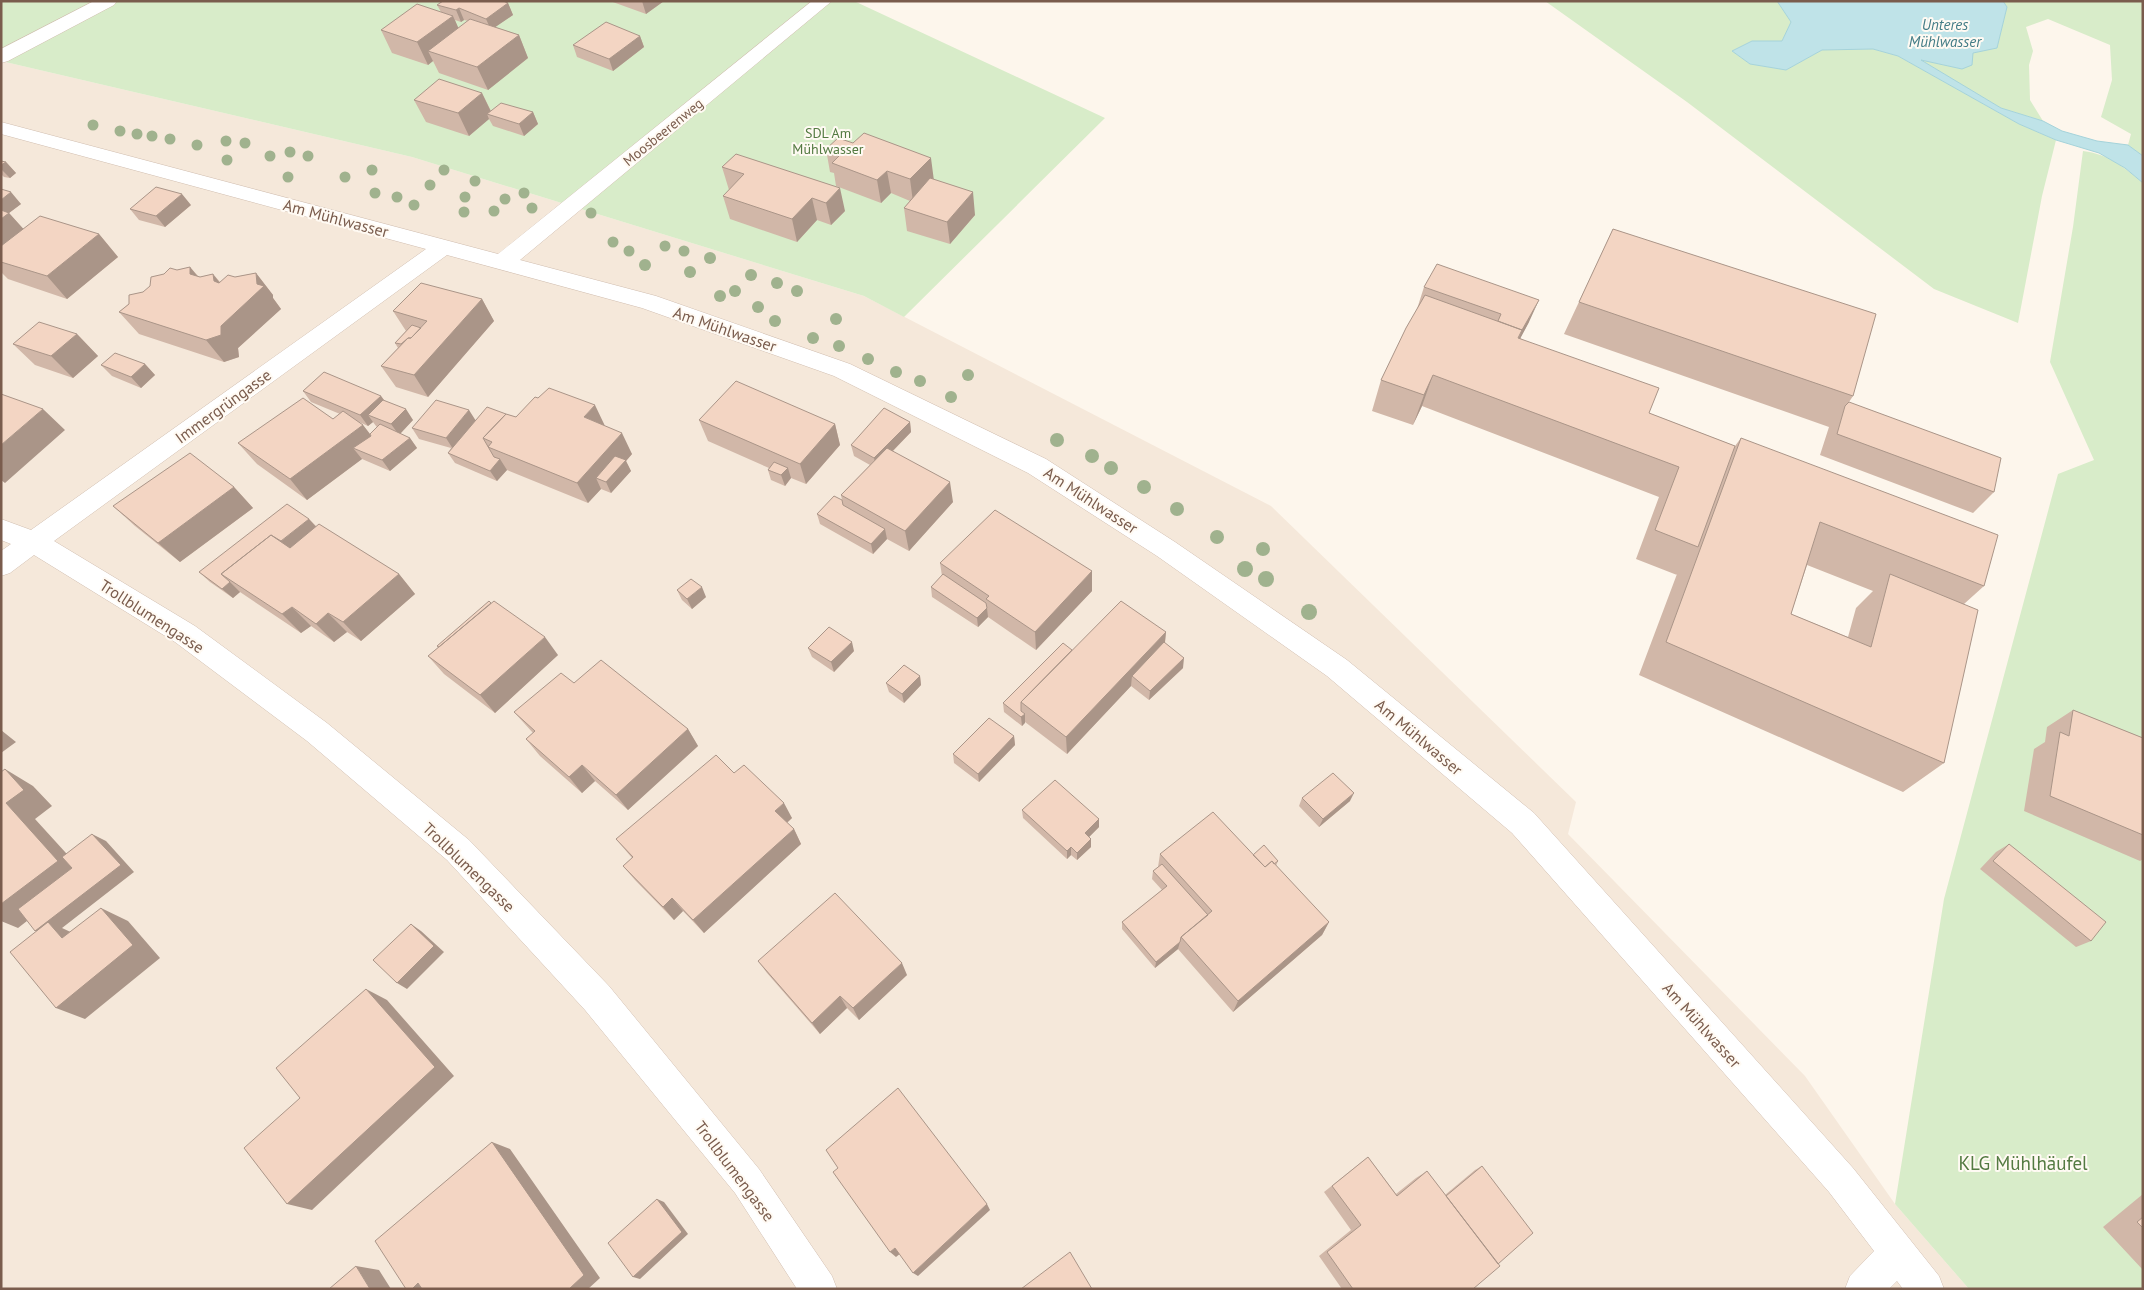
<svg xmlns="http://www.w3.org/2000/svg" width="2144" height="1290" font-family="'PT Sans',sans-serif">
	<rect width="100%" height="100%" fill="#fdf6ec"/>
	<path fill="#f5e8da" d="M1 61 412 157 864 296 1271 506 1576 802 1568 834 1805 1076 1895 1204 1969 1289H1Z"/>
	<path fill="#d8ecc9" d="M1 1H854L1105 118 904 317 864 296 412 157 1 61Z
		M1545 1H1777L1791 22 1782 41H1752L1732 51 1750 64 1786 70 1822 50 1873 49 1898 56 2019 124 2056 140 2042 196 2018 323 1934 289 1687 102Z
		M2003 1H2143V156L2128 145 2131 134 2101 117 2112 80 2110 45 2048 19 2026 27 2033 51 2029 65 2030 100 2043 121 2001 108 1919 59 1962 69 1973 53 1997 47 2007 7Z
		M2083 151C2108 154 2124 167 2143 183V1289H1969L1895 1204 1944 899 2058 474 2094 460 2050 362 2073 227Z"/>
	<path fill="#bfe3e8" stroke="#a5d3da" d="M1777 1H2003L2007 7 1997 48 1973 53 1972 65 1962 69 1921 60 2001 108 2043 121 2062 131 2097 141 2128 145 2143 156V183L2125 168 2099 153 2056 140 2019 124 1898 56 1873 49 1822 50 1786 70 1750 64 1732 51 1752 41H1782L1791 22Z"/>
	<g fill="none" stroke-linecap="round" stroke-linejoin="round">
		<g stroke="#d1beb0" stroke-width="1">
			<path id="minor" d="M94 1H117L114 5 8 61 1 63V49Z
				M812 1H832L520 260 656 296 850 364 1046 459 1175 542 1347 660 1534 813 1853 1168 1939 1276 1944 1289H1903L1897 1281 1889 1289H1845L1850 1276 1874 1251 1829 1192 1512 833 1327 676 1157 556 1028 473 834 376 642 308 447 255 54 541 195 626 327 723 469 840 609 986 759 1169 832 1276 837 1289H797L735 1193 585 1010 447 860 307 741 175 642 34 555 10 573 1 576V551L11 544 1 540V519L31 530 426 249 1 134V122L498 254Z"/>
		</g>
		<use href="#minor" fill="#fff" fill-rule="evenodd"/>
	</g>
	<g fill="#a0b28e">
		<circle cx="93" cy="125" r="5.5"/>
		<circle cx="120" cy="131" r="5.5"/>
		<circle cx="137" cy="134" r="5.5"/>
		<circle cx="152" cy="136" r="5.5"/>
		<circle cx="170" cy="139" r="5.5"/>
		<circle cx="226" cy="141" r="5.5"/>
		<circle cx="245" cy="143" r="5.5"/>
		<circle cx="197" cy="145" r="5.5"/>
		<circle cx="290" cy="152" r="5.5"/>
		<circle cx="270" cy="156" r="5.5"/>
		<circle cx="308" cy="156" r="5.5"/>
		<circle cx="227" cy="160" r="5.5"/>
		<circle cx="372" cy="170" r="5.5"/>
		<circle cx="444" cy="170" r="5.5"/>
		<circle cx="288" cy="177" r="5.5"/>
		<circle cx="345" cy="177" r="5.5"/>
		<circle cx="475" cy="181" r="5.5"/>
		<circle cx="430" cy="185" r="5.5"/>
		<circle cx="375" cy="193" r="5.5"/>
		<circle cx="524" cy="193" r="5.5"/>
		<circle cx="397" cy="197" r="5.5"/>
		<circle cx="465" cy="197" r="5.5"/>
		<circle cx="505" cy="199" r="5.5"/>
		<circle cx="414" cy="205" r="5.5"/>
		<circle cx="532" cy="208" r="5.5"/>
		<circle cx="494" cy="211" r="5.5"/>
		<circle cx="464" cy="212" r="5.5"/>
		<circle cx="591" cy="213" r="5.5"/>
		<circle cx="613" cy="242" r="5.5"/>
		<circle cx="665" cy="246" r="5.5"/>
		<circle cx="629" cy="251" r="5.5"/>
		<circle cx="684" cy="251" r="5.5"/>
		<circle cx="710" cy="258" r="6"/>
		<circle cx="645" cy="265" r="6"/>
		<circle cx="690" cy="272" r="6"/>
		<circle cx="751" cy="275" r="6"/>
		<circle cx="777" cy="283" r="6"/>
		<circle cx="735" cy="291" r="6"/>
		<circle cx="797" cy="291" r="6"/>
		<circle cx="720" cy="296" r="6"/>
		<circle cx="758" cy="307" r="6"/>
		<circle cx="836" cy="319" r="6"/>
		<circle cx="775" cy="321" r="6"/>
		<circle cx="813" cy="338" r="6"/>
		<circle cx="839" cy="346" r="6"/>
		<circle cx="868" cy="359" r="6"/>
		<circle cx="896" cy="372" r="6"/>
		<circle cx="968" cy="375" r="6"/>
		<circle cx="920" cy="381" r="6"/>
		<circle cx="951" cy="397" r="6"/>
		<circle cx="1057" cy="440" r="7"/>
		<circle cx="1092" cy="456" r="7"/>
		<circle cx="1111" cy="468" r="7"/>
		<circle cx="1144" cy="487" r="7"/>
		<circle cx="1177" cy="509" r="7"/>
		<circle cx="1217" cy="537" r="7"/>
		<circle cx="1263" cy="549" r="7"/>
		<circle cx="1245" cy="569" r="8"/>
		<circle cx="1266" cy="579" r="8"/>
		<circle cx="1309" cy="612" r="8"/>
	</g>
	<path fill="#d1b7a8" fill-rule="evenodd" d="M610 1H664L646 14Z
		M508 3 513 15 495 27 519 35 528 58 488 90 439 73 433 61 428 65 392 53 381 30 441 12 437 5ZM455 20 461 22 464 20 468 21 458 28Z
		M640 36 644 47 613 71 577 57 573 45Z
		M482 93 491 111 533 112 538 124 524 136 493 126 489 119 469 136 426 122 414 100Z
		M826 149 934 180 975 215 950 244 907 231 904 208 910 201 891 193 881 203 836 186 834 173 830 172Z
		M736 154 845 211 831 225 817 220 797 242 730 219 723 196 729 190 722 167Z
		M1 161 6 162 16 173 10 178 4 177 1 174Z
		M1 189 21 204 9 213 23 229 99 234 118 257 67 299 8 279 1 272Z
		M191 205 165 227 139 220 130 209Z
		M1613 229 1853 396 1849 402 1994 492 1973 513 1820 455 1829 427 1564 334Z
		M190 267 198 276 200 277 213 274 220 282 235 277 256 273 273 295V298L281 309 238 348 239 357 224 362 139 334 119 312 143 292 177 270Z
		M1424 287 1529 322 1520 338 1649 413 1735 446 1741 438 1984 586 1964 604 1944 763 1903 792 1639 675 1677 574V575L1636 559 1659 497 1422 406 1413 425 1372 411 1381 380 1417 309ZM1807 565 1873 591 1856 608 1848 637 1791 614Z
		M482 299 494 321 428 397 396 387 381 366 398 348 395 343 406 331 393 311Z
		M77 334 98 356 73 378 35 365 13 344Z
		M145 364 155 375 141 388 112 376 101 365Z
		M303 391 381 396 384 400 413 420 400 434 410 438 417 448 390 471 362 459 307 500 257 464 238 443 333 419 340 414 311 402ZM359 422 368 426 373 422 376 426 377 427 370 434 363 425Z
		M506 414 516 417 605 426 632 454 626 461 631 471 611 493 601 489 588 503 507 470 497 481 455 463 448 453 451 448 419 439 412 428 475 420Z
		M699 420 835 424 840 445 806 484 791 478 785 486 771 480 768 470 769 468 708 441Z
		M910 422 911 432 893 451 953 502 909 551 887 539 873 554 820 524 817 514 842 500 841 495 870 465 854 456 851 445Z
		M234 487 253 508 180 562 135 526 113 506Z
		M309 519 316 526 399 574 415 594 361 641 347 632 334 642 311 626 301 633 240 592 233 598 210 582 199 572Z
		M940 563 1092 591 1036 650 988 617 978 627 932 597 931 587 942 576Z
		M677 590 706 597 692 609 682 600Z
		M1166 632 1165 643 1183 668 1149 700 1131 686 1067 754 1025 722 1022 726 1004 712 1003 703 1072 650Z
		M437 646 558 655 495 713 444 674 428 656 438 648Z
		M808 648 854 651 834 672 812 657Z
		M920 676 921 685 904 703 889 692 886 683Z
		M574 683 688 729 698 746 628 810 595 781 582 793 540 756 526 739 533 733 514 712Z
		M2073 710 2143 738V859L2140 861 2024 811 2034 749 2045 742 2047 727Z
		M1014 736 1015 745 979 782 954 763 953 754Z
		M734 773 792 818 787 823 794 829 801 844 704 933 683 911 674 920 635 880 623 866 632 858 616 839Z
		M1302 798 1350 801 1319 827 1299 806Z
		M1022 810 1099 819V827L1089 837 1091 839V847L1077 860 1071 855 1067 859 1023 818Z
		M2009 844 2091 941 2076 947 1980 869 1996 852Z
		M1160 854 1253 855 1278 861 1276 866 1329 922 1322 935 1233 1012 1178 949 1155 968 1122 929V922L1162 890 1152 879 1153 871 1158 867Z
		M758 961 907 975 859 1020 847 1008 820 1034 767 973Z
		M1368 1157 1396 1194 1416 1178 1427 1171 1445 1195 1475 1170 1482 1166 1498 1264 1473 1289H1342L1319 1256 1351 1230 1324 1192Z
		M2143 1194V1270L2103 1227Z"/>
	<path fill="#aa9588" d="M642 1H664L646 14Z
		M508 3 513 15 491 30 486 19Z
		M459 8 464 20 461 22 456 10Z
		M453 16 463 38 428 51 433 61 428 65 417 42Z
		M519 35 528 58 488 90 477 67Z
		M640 36 644 47 613 71 609 59Z
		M482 93 493 116 487 114 489 119 469 136 458 113Z
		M533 112 538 124 524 136 519 124Z
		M931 158 934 181 913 202 910 179Z
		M6 162 16 173 10 178 1 169V165Z
		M887 171 891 193 881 203 877 180Z
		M840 188 845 211 831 225 826 203Z
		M11 192 21 204 9 213 29 235 1 257V200Z
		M973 192 975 215 950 244 947 222Z
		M182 194 191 205 165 227 156 216Z
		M812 198 817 220 797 242 792 219Z
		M99 234 118 257 67 299 47 276Z
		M190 267 208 289 190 274Z
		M256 273 273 295V298L281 309 238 348 239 357 224 362 206 340 221 326 257 284Z
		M213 274 230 296 214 281Z
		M482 299 494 321 428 397 414 375Z
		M1539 300 1529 322 1513 352 1522 330Z
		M77 334 98 356 73 378 51 356Z
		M145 364 155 375 141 388 131 377Z
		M1433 375 1422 406 1413 425 1424 395Z
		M381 396 389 407 368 415 373 422 368 426 360 415Z
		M595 405 605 426 584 417Z
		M43 409 65 430 5 483 1 480V445Z
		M406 409 413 420 399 435 391 424Z
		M469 410 476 421 453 449 446 438Z
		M910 422 911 432 876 468 874 458Z
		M835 424 840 445 806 484 800 464Z
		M363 425 379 446 353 448 362 459 307 500 290 479Z
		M622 433 632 454 626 461 631 471 611 493 606 482 596 478 601 489 588 503 577 483Z
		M410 438 417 448 390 471 382 460Z
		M500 459 507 470 497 481 490 471Z
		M788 468 791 478 785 486 781 475Z
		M950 482 953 502 909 551 905 531Z
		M234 487 253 508 180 562 158 543Z
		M309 519 318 529 244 589 232 581Z
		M885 529 887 539 873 554 871 544Z
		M1092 571V591L1036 650 1035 632Z
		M399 574 415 594 361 641 343 622Z
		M230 582 240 592 233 598 222 589Z
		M702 587 706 597 692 609 687 599Z
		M292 607 311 626 301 633 282 614Z
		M987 608 988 617 978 627 977 618Z
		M328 613 347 632 334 642 316 624Z
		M1166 632 1164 650 1132 676 1131 686 1067 754 1066 737Z
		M545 637 558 655 495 713 480 695Z
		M852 642 854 651 834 672 831 662Z
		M1184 658 1183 668 1149 700 1150 691Z
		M920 676 921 685 904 703 902 694Z
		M1025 714V723L1022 726 1021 717Z
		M688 729 698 746 628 810 616 795Z
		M1 730 16 742 1 753Z
		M1014 736 1015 745 979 782 978 774Z
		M582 765 595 781 582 793 569 777Z
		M5 769 33 786 52 806 35 819 86 875 18 928 1 921V904L6 803Z
		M1354 793 1350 801 1319 827 1323 819Z
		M784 803 792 818 783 826 775 811Z
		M1099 819V827L1085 841V833Z
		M794 829 801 844 704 933 693 920Z
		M92 834 106 841 134 872 62 928 77 935 90 951 50 937 35 931Z
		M1091 839V847L1077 860V853Z
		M1071 847V855L1067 859V851Z
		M672 898 683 911 674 920 663 907Z
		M101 908 128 921 160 958 85 1019 56 1008Z
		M1329 922 1322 935 1233 1012 1238 1001Z
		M411 924 421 931 444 952 407 989 397 983Z
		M1180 942 1178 949 1155 968 1156 962Z
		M902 963 907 975 859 1020 853 1008Z
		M366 989 387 1000 454 1076 312 1210 287 1204Z
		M840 996 847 1008 820 1034 812 1023Z
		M492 1142 510 1149 600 1278 588 1289H569Z
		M657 1199 664 1202 688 1234 640 1279 633 1277Z
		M987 1204 990 1210 918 1276 913 1273Z
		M895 1248 901 1253 896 1257 890 1252Z
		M356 1266 379 1270 391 1289H370Z
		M418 1283 437 1289H412Z"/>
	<path fill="#f3d5c3" stroke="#aa9588" d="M443 1H503L508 3 486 19 459 8 456 10 437 5Z
		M417 4 453 16 417 42 381 30Z
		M470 19 519 35 477 67 428 51Z
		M606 22 640 36 609 59 573 45Z
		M439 79 482 93 458 113 414 100Z
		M501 103 533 112 519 124 487 114Z
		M864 133 931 158 910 179 887 171 877 180 832 163 840 155 826 149 838 138 853 143Z
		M736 154 840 188 826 203 812 198 792 219 723 196 744 174 722 167Z
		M1 161 6 162 1 165Z
		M930 178 973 192 947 222 904 208Z
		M156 187 182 194 156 216 130 209Z
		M1 189 11 192 1 200Z
		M1 210 9 213 1 219Z
		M40 216 99 234 47 276 1 262V246Z
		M1613 229 1876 314 1853 396 1579 302Z
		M1437 264 1539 300 1522 330 1498 321 1501 314 1424 287Z
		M190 267V274L200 277 213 274 214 281 219 283 228 275 235 277 256 273 257 284 264 286 221 326V335L206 340 119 312 129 304V295L143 292 150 286 151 277 164 274 170 268 177 270Z
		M421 283 482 299 414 375 381 366 408 338H411L427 321 393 311Z
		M1425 295 1522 330 1518 338 1659 388 1649 413 1735 446 1698 547 1655 530 1679 467 1433 375 1424 395 1381 380 1406 328Z
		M39 322 77 334 51 356 13 344Z
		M412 325 421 328 411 338H408L401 344 395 343Z
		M115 353 145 364 131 377 101 365Z
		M324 372 381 396 360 415 303 391Z
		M736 381 835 424 800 464 699 420Z
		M549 388 595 405 584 417 622 433 577 483 488 447 492 442 483 438 506 414 516 417 535 397 538 398Z
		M1 394 43 409 1 445Z
		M303 398 333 419 343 411 363 425 290 479 238 443Z
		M383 400 406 409 391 424 368 415Z
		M436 400 469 410 446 438 412 428Z
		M1849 402 2001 458 1994 492 1837 434 1845 406Z
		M487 407 506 414 483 438 494 457 500 459 490 471 448 453Z
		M884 408 910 422 874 458 851 445Z
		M380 424 410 438 382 460 353 448 371 436 370 434Z
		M1741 438 1998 535 1984 586 1820 522 1791 614 1871 647 1890 574 1978 610 1944 763 1666 642Z
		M887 448 950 482 905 531 841 495Z
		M190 453 234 487 158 543 113 506Z
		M615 456 626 460 606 482 596 478Z
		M774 462 788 468 781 475 768 470Z
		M834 496 842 500 843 505 885 529 871 544 817 514Z
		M287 504 309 519 281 541 271 535 221 574 230 582 222 589 199 572Z
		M995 510 1092 571 1035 632 986 599 989 596 940 563Z
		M319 524 399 574 343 622 328 613 316 624 292 607 282 614 221 574 271 535 290 548Z
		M943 574 986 603 987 608 977 618 931 587Z
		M691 579 702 587 687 599 677 590Z
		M489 601 491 603 439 647 437 646Z
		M494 601 545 637 480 695 428 656Z
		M1121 601 1166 632 1066 737 1021 702Z
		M829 627 852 642 831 662 808 648Z
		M1164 642 1184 658 1150 691 1132 676Z
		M1063 643 1072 650 1021 702V711L1025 714 1021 717 1003 703Z
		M601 660 688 729 616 795 582 765 569 777 526 739 535 731 514 712 561 673 574 683Z
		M904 665 920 676 902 694 886 683Z
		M2073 710 2143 738V835L2050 796 2060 732 2069 736Z
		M989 718 1014 736 978 774 953 754Z
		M716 755 734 773 744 765 784 803 775 811 794 829 693 920 672 898 663 907 623 866 633 857 616 839Z
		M5 769 24 790 6 803 58 861 1 904V772Z
		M1333 773 1354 793 1323 819 1302 798Z
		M1055 780 1099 819 1085 833 1091 839 1077 853 1071 847 1067 851 1022 810Z
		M1213 812 1265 867 1272 861 1329 922 1238 1001 1181 937 1212 911 1160 854Z
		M92 834 121 865 35 931 18 909 72 868 62 857Z
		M2009 844 2106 922 2091 941 1993 861Z
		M1264 845 1278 861 1274 864 1272 861 1265 867 1253 855Z
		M1162 864 1208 915 1181 937 1180 942 1156 962 1122 922 1167 886 1153 871Z
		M835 893 902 963 853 1008 840 996 812 1023 758 961Z
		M101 908 133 945 56 1008 10 952 48 922 62 938Z
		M411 924 434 946 397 983 373 960Z
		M366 989 435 1067 287 1204 244 1148 300 1098 276 1068Z
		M898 1088 987 1204 913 1273 895 1248 890 1252 833 1172 838 1168 826 1150Z
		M492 1142 584 1275 569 1289H422L418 1283 412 1289H406L375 1241Z
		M1368 1157 1397 1196 1427 1171 1500 1266 1473 1289H1353L1327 1252 1361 1225 1332 1186Z
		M1482 1166 1533 1233 1498 1264 1446 1196Z
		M657 1199 682 1232 633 1277 608 1243Z
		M2143 1217V1228L2137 1222Z
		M1070 1252 1092 1289H1021Z
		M356 1266 370 1289H329Z"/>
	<g text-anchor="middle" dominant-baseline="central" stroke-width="4" stroke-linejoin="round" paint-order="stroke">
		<g font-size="14" fill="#7a5c4d" stroke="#fffaf3">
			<text transform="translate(663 132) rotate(-39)">Moosbeerenweg</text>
		</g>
		<g font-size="14" fill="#537a41" stroke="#fffaf3">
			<text x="828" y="133">SDL Am<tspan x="828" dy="16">Mühlwasser</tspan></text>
		</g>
		<g font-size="15" font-style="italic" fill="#437c86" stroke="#fffaf3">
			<text x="1945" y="24">Unteres<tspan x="1945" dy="17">Mühlwasser</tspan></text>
		</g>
		<g font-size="16" fill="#7a5c4d" stroke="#fffaf3">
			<text transform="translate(336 218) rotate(15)">Am Mühlwasser</text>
			<text transform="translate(725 329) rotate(19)">Am Mühlwasser</text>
			<text transform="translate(223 406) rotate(-36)">Immergrüngasse</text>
			<text transform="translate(1091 500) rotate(33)">Am Mühlwasser</text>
			<text transform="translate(152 616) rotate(33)">Trollblumengasse</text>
			<text transform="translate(1419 737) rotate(40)">Am Mühlwasser</text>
			<text transform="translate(469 867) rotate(44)">Trollblumengasse</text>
			<text transform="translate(1702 1025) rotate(48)">Am Mühlwasser</text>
			<text transform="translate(735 1171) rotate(53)">Trollblumengasse</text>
		</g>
		<g font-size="19" fill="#537a41" stroke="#fffaf3">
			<text x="2023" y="1163">KLG Mühlhäufel</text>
		</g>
	</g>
	<rect width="2144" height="1290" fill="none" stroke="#7a5c4d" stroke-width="5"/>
</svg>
